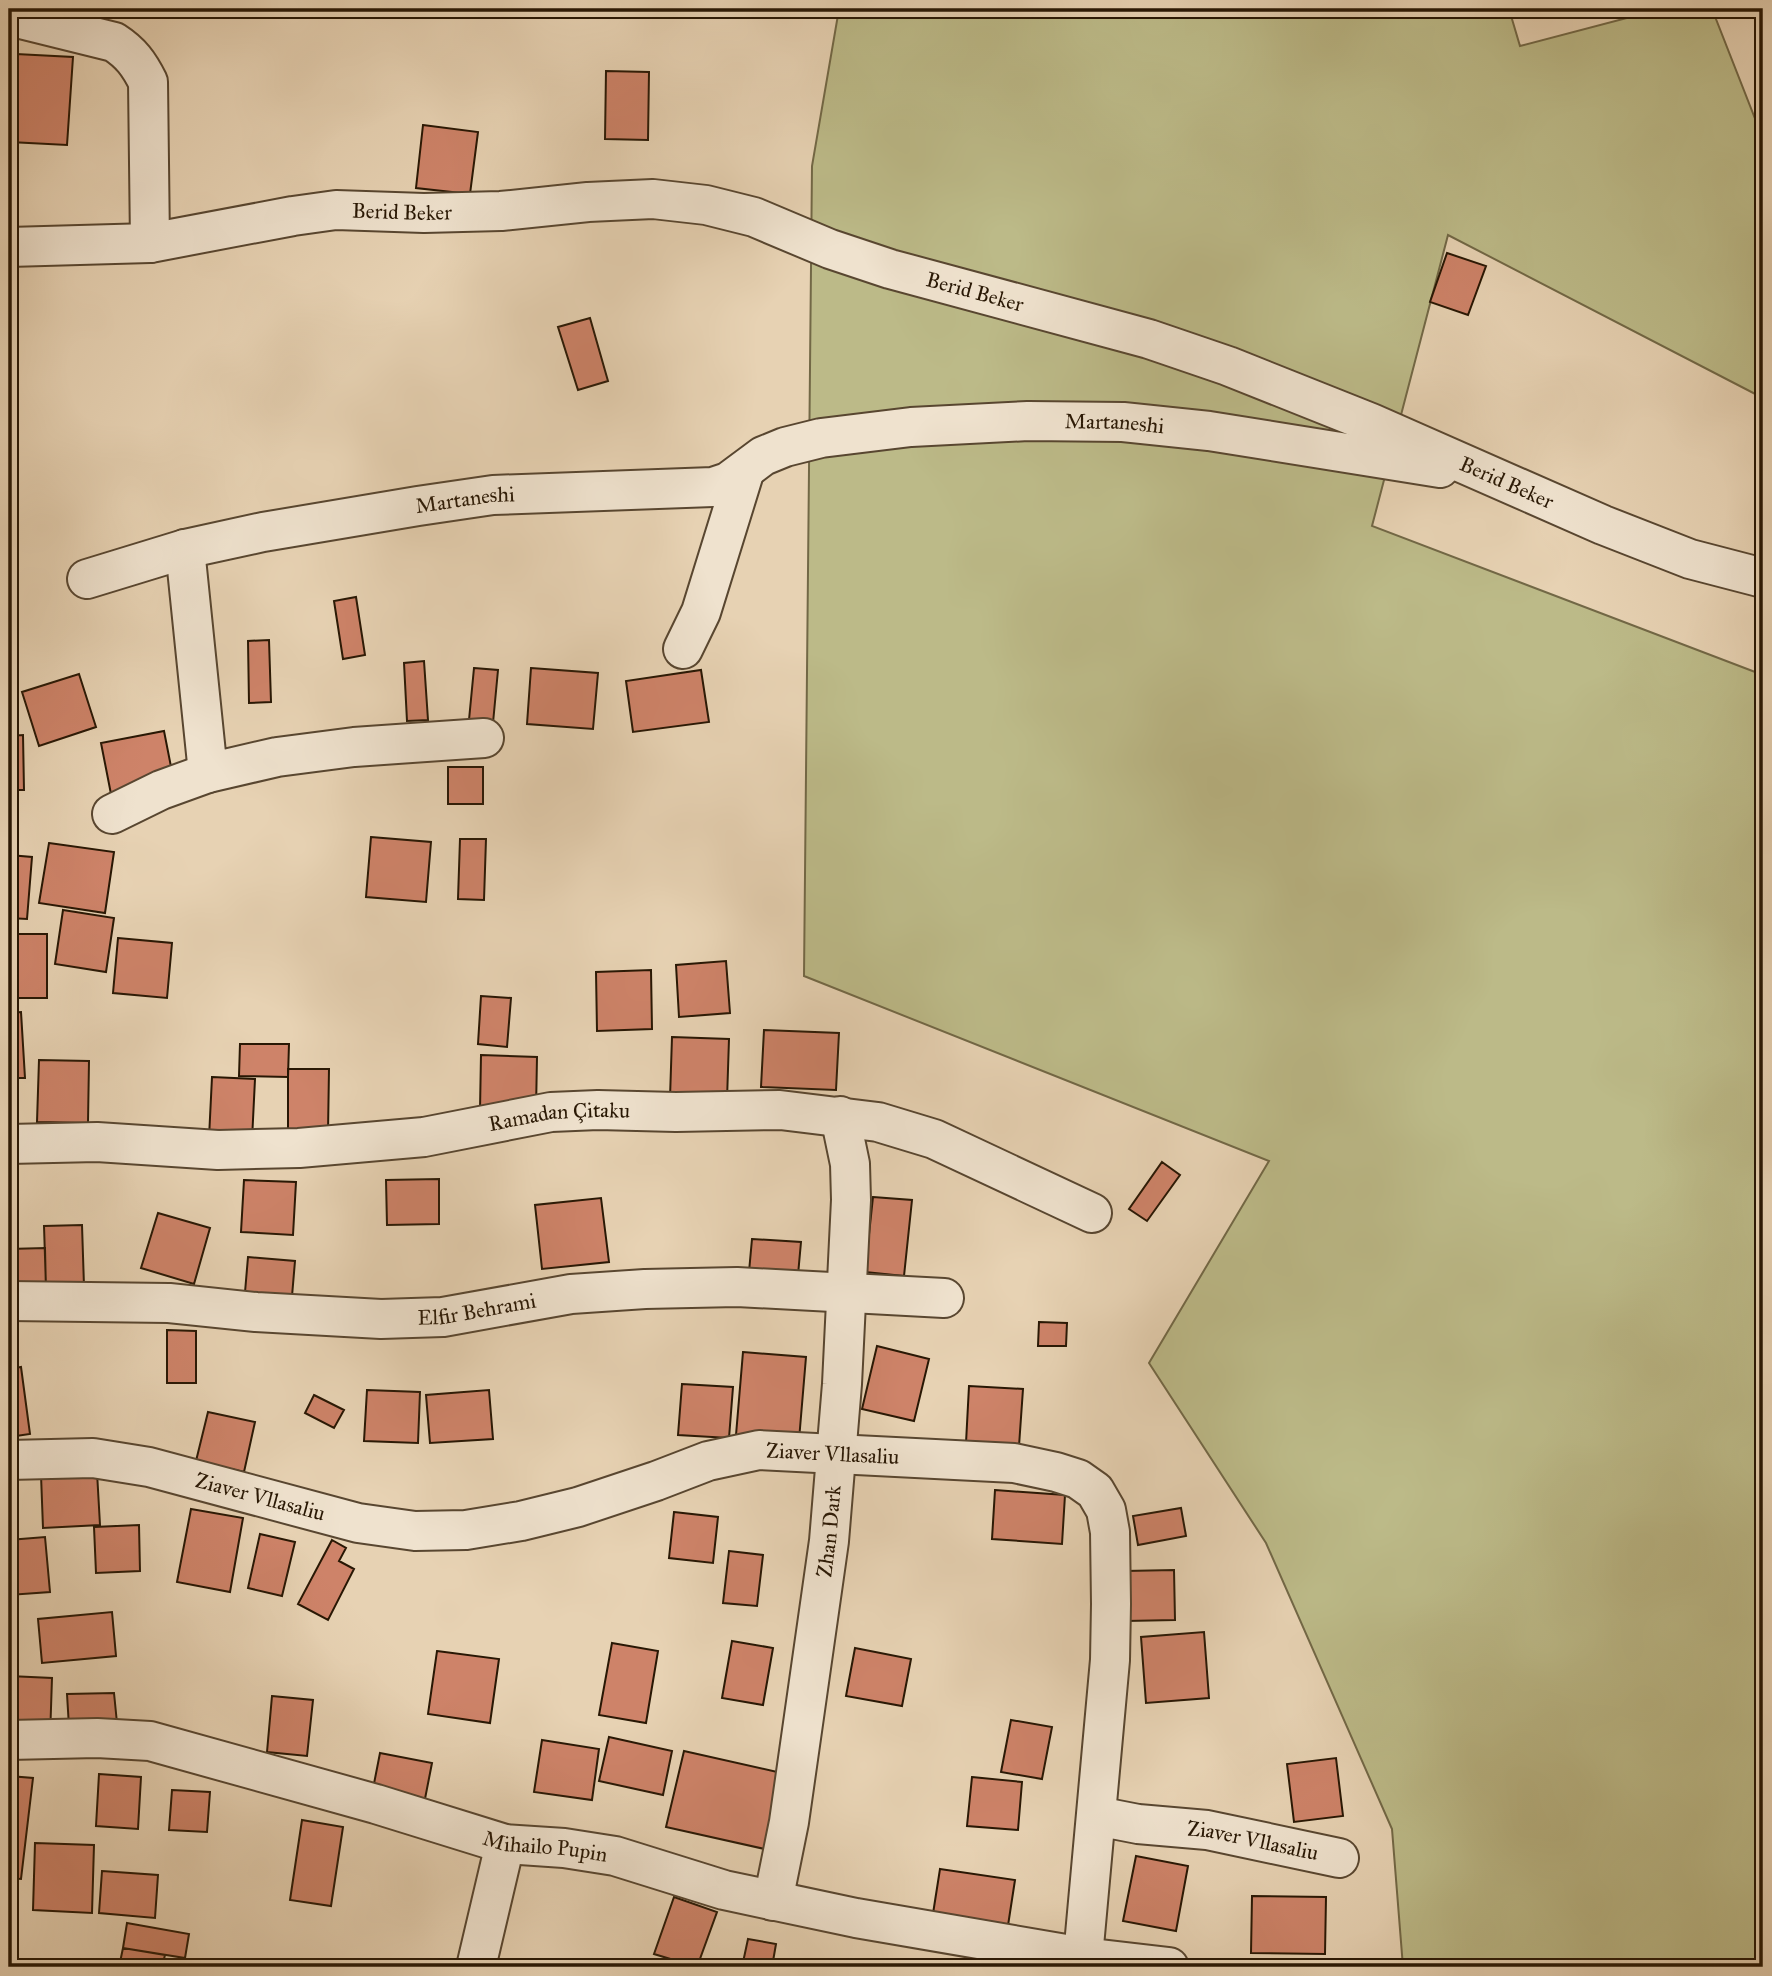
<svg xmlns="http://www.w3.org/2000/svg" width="1772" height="1976" font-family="'IM FELL Great Primer',serif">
	<rect width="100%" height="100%" fill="#e7d2b3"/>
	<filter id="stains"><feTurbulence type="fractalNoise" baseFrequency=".00286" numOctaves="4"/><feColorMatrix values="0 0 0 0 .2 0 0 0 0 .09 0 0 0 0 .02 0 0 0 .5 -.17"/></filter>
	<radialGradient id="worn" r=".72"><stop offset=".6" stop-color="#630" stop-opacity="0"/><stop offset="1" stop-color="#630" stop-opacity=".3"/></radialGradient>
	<path fill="#bcba88" stroke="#726846" stroke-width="2" d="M839 9H1509L1520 46 1661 9H1712L1763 139V398L1448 235 1372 526 1763 675V1967H1403L1392 1829 1266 1543 1149 1363 1269 1161 804 976 812 166Z"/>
	<path fill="#ce8369" stroke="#281704" stroke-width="2" d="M1763 25V49L1756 28Z
		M16 54 73 57 67 145 10 142Z
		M606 71 649 72 648 140 605 139Z
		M423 125 478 132 470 194 416 188Z
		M9 197 18 230 9 232Z
		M1447 253 1486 266 1468 315 1430 302Z
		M590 318 608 381 578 390 558 327Z
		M356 597 365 655 343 659 334 601Z
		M269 640 271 702 249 703 248 641Z
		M424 661 428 720 407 721 404 663Z
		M474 668 498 670 493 723 469 720Z
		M531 668 598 673 593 729 527 724Z
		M701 670 709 722 633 732 626 681Z
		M79 674 96 727 39 746 22 692Z
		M164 731 174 782 111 794 101 743Z
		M23 735 24 790H9V736Z
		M448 767H483V804H448Z
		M371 837 431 842 426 902 366 897Z
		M460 839H486L484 900 458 899Z
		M49 843 114 852 105 913 39 903Z
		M9 855 32 857 27 919 9 918Z
		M63 910 114 918 106 972 55 964Z
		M9 934H47V998H9Z
		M118 938 172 943 167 998 113 993Z
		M726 961 730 1013 679 1017 676 965Z
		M651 970 652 1029 597 1031 596 972Z
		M481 996 511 998 507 1047 478 1044Z
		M21 1012 25 1078H9V1013Z
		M764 1030 839 1033 836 1090 761 1087Z
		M672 1037 729 1039 727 1100 670 1098Z
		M240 1044H289L288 1077 239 1076Z
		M481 1055 537 1057 536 1110H480Z
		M39 1060 89 1061 88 1123 37 1122Z
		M288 1069H329L328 1133H288Z
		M212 1077 255 1079 252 1140 209 1138Z
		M1162 1162 1180 1175 1147 1221 1129 1209Z
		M439 1179V1224L387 1225 386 1180Z
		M244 1180 296 1182 293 1235 241 1232Z
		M873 1197 912 1200 904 1276 865 1272Z
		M601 1198 609 1262 542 1269 535 1205Z
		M158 1213 210 1228 194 1284 141 1268Z
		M82 1225 84 1286 46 1287 44 1226Z
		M752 1239 801 1242 797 1286 748 1283Z
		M45 1248 46 1293 9 1295V1249Z
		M248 1257 295 1261 291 1308 244 1304Z
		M1039 1322 1067 1323 1066 1346H1038Z
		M167 1330 196 1331V1383H167Z
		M877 1346 929 1359 914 1421 862 1409Z
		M743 1352 806 1357 799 1440 736 1435Z
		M21 1367 30 1434 9 1437V1369Z
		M682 1384 733 1387 729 1438 678 1435Z
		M969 1386 1023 1389 1019 1446 966 1443Z
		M367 1390 420 1392 418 1443 364 1441Z
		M489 1390 493 1439 430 1443 426 1395Z
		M314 1395 344 1410 334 1428 305 1413Z
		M208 1412 255 1422 244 1472 196 1461Z
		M97 1472 100 1525 43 1528 41 1475Z
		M995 1490 1065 1495 1062 1544 992 1539Z
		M1181 1508 1186 1536 1138 1545 1133 1516Z
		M191 1509 243 1518 230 1592 177 1582Z
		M674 1512 718 1517 713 1563 669 1558Z
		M139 1525 140 1571 96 1573 94 1527Z
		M260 1534 295 1542 282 1596 248 1588Z
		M45 1537 50 1592 9 1595V1540Z
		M332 1540 346 1548 339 1561 354 1569 328 1620 298 1604Z
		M729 1551 763 1555 757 1606 723 1603Z
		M1174 1570 1175 1620 1126 1621 1125 1571Z
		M112 1612 116 1656 42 1663 38 1619Z
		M1204 1632 1209 1698 1146 1703 1141 1637Z
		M732 1641 773 1648 763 1705 722 1698Z
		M612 1643 658 1651 646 1723 599 1715Z
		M855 1648 911 1659 902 1706 846 1696Z
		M437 1651 499 1659 490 1723 428 1714Z
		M9 1676 52 1678 50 1738 9 1737Z
		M114 1693 117 1723 69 1727 67 1694Z
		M272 1696 313 1700 307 1756 267 1752Z
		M1011 1720 1052 1727 1042 1779 1001 1772Z
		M609 1737 672 1751 663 1795 599 1781Z
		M542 1740 599 1749 592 1800 534 1792Z
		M684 1751 786 1774 769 1850 666 1827Z
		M380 1753 432 1763 423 1809 371 1799Z
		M1336 1758 1343 1816 1294 1822 1287 1764Z
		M99 1774 141 1777 138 1829 96 1826Z
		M9 1776 33 1778 21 1879 9 1878Z
		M972 1777 1022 1782 1018 1830 967 1826Z
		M172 1790 210 1792 207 1832 169 1830Z
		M302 1820 343 1827 331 1906 290 1900Z
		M35 1843 94 1845 92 1913 33 1910Z
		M1136 1856 1188 1866 1176 1931 1123 1921Z
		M940 1869 1015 1880 1007 1932 932 1920Z
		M102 1871 158 1875 155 1918 99 1913Z
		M1252 1896 1326 1897 1325 1954 1251 1953Z
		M674 1897 717 1912 697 1967 654 1954Z
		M127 1923 189 1934 185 1958 123 1948Z
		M748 1939 776 1944 772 1967H742Z
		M123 1948 165 1955 162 1967H119Z"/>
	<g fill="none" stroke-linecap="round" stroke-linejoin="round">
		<g stroke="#584630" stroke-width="42">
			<g id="minor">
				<path d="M9 16 114 42C131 53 139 64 148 82L150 243"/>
				<path id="s1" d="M9 247 150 243 293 216 336 210 424 213 501 211 588 202 653 199 706 205 754 217 830 249 890 269 1149 339 1228 366 1371 423 1603 525 1690 559 1763 578"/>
				<path d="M185 549 208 773 277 757 354 747 484 738"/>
				<path id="s2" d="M87 579 185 549 263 532 418 506 493 495 713 487 728 482 763 456 785 447 821 438 911 427 1028 421 1123 422 1209 431 1440 468"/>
				<path d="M683 649 701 612 744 473"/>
				<path d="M112 814 161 790 208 773"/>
				<path id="s3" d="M9 1144 97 1142 218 1150 299 1148 424 1137 551 1112 598 1110 676 1112 780 1110 878 1122 934 1139 1092 1213"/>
				<path id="s4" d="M9 1301 169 1303 256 1312 381 1319 443 1317 571 1294 645 1289 737 1287 944 1298"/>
				<path id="s5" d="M9 1460 93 1458 149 1467 358 1523 415 1531 466 1530 521 1521 578 1507 656 1481 708 1461 759 1450 1014 1463 1056 1472 1078 1479 1095 1491 1106 1510 1110 1532 1111 1604 1110 1660 1083 1957"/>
				<path id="s6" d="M9 1740 97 1738 150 1741 376 1804 505 1844 564 1848 615 1856 724 1890 856 1918 1083 1957 1169 1967"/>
				<path id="s7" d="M1097 1816 1138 1824 1207 1830 1339 1858"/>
				<path id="s8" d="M773 1901 789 1822 829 1541 842 1384 851 1200 850 1164 840 1116"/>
				<path d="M476 1967 505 1844"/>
			</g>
		</g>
		<use href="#minor" stroke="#efe2ce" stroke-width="38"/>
	</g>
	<g text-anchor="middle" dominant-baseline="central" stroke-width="7" stroke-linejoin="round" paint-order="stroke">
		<g font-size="21" fill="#281704" stroke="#efe2ce">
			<text stroke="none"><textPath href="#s1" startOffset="396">Berid Beker</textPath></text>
			<text stroke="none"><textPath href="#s1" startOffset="984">Berid Beker</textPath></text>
			<text stroke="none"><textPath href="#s2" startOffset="1050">Martaneshi</textPath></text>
			<text stroke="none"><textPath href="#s1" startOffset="1550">Berid Beker</textPath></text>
			<text stroke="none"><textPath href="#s2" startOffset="387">Martaneshi</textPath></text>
			<text stroke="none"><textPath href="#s3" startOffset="553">Ramadan Çitaku</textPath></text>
			<text stroke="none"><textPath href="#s4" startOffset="469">Elfir Behrami</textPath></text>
			<text stroke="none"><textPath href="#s5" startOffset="844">Ziaver Vllasaliu</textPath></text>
			<text stroke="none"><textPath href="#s5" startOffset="256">Ziaver Vllasaliu</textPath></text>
			<text stroke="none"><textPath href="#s8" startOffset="374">Zhan Dark</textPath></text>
			<text stroke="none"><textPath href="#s7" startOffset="158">Ziaver Vllasaliu</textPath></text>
			<text stroke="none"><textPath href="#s6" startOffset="551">Mihailo Pupin</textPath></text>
		</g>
	</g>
	<rect width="1772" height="1976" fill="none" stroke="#e7d2b3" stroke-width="35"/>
	<rect x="10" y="10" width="1751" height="1955" fill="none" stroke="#281704" stroke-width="3.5"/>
	<rect x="18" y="18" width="1737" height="1941" fill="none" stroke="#281704" stroke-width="2"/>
	<rect width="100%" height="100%" filter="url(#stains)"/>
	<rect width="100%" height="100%" fill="url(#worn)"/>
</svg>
